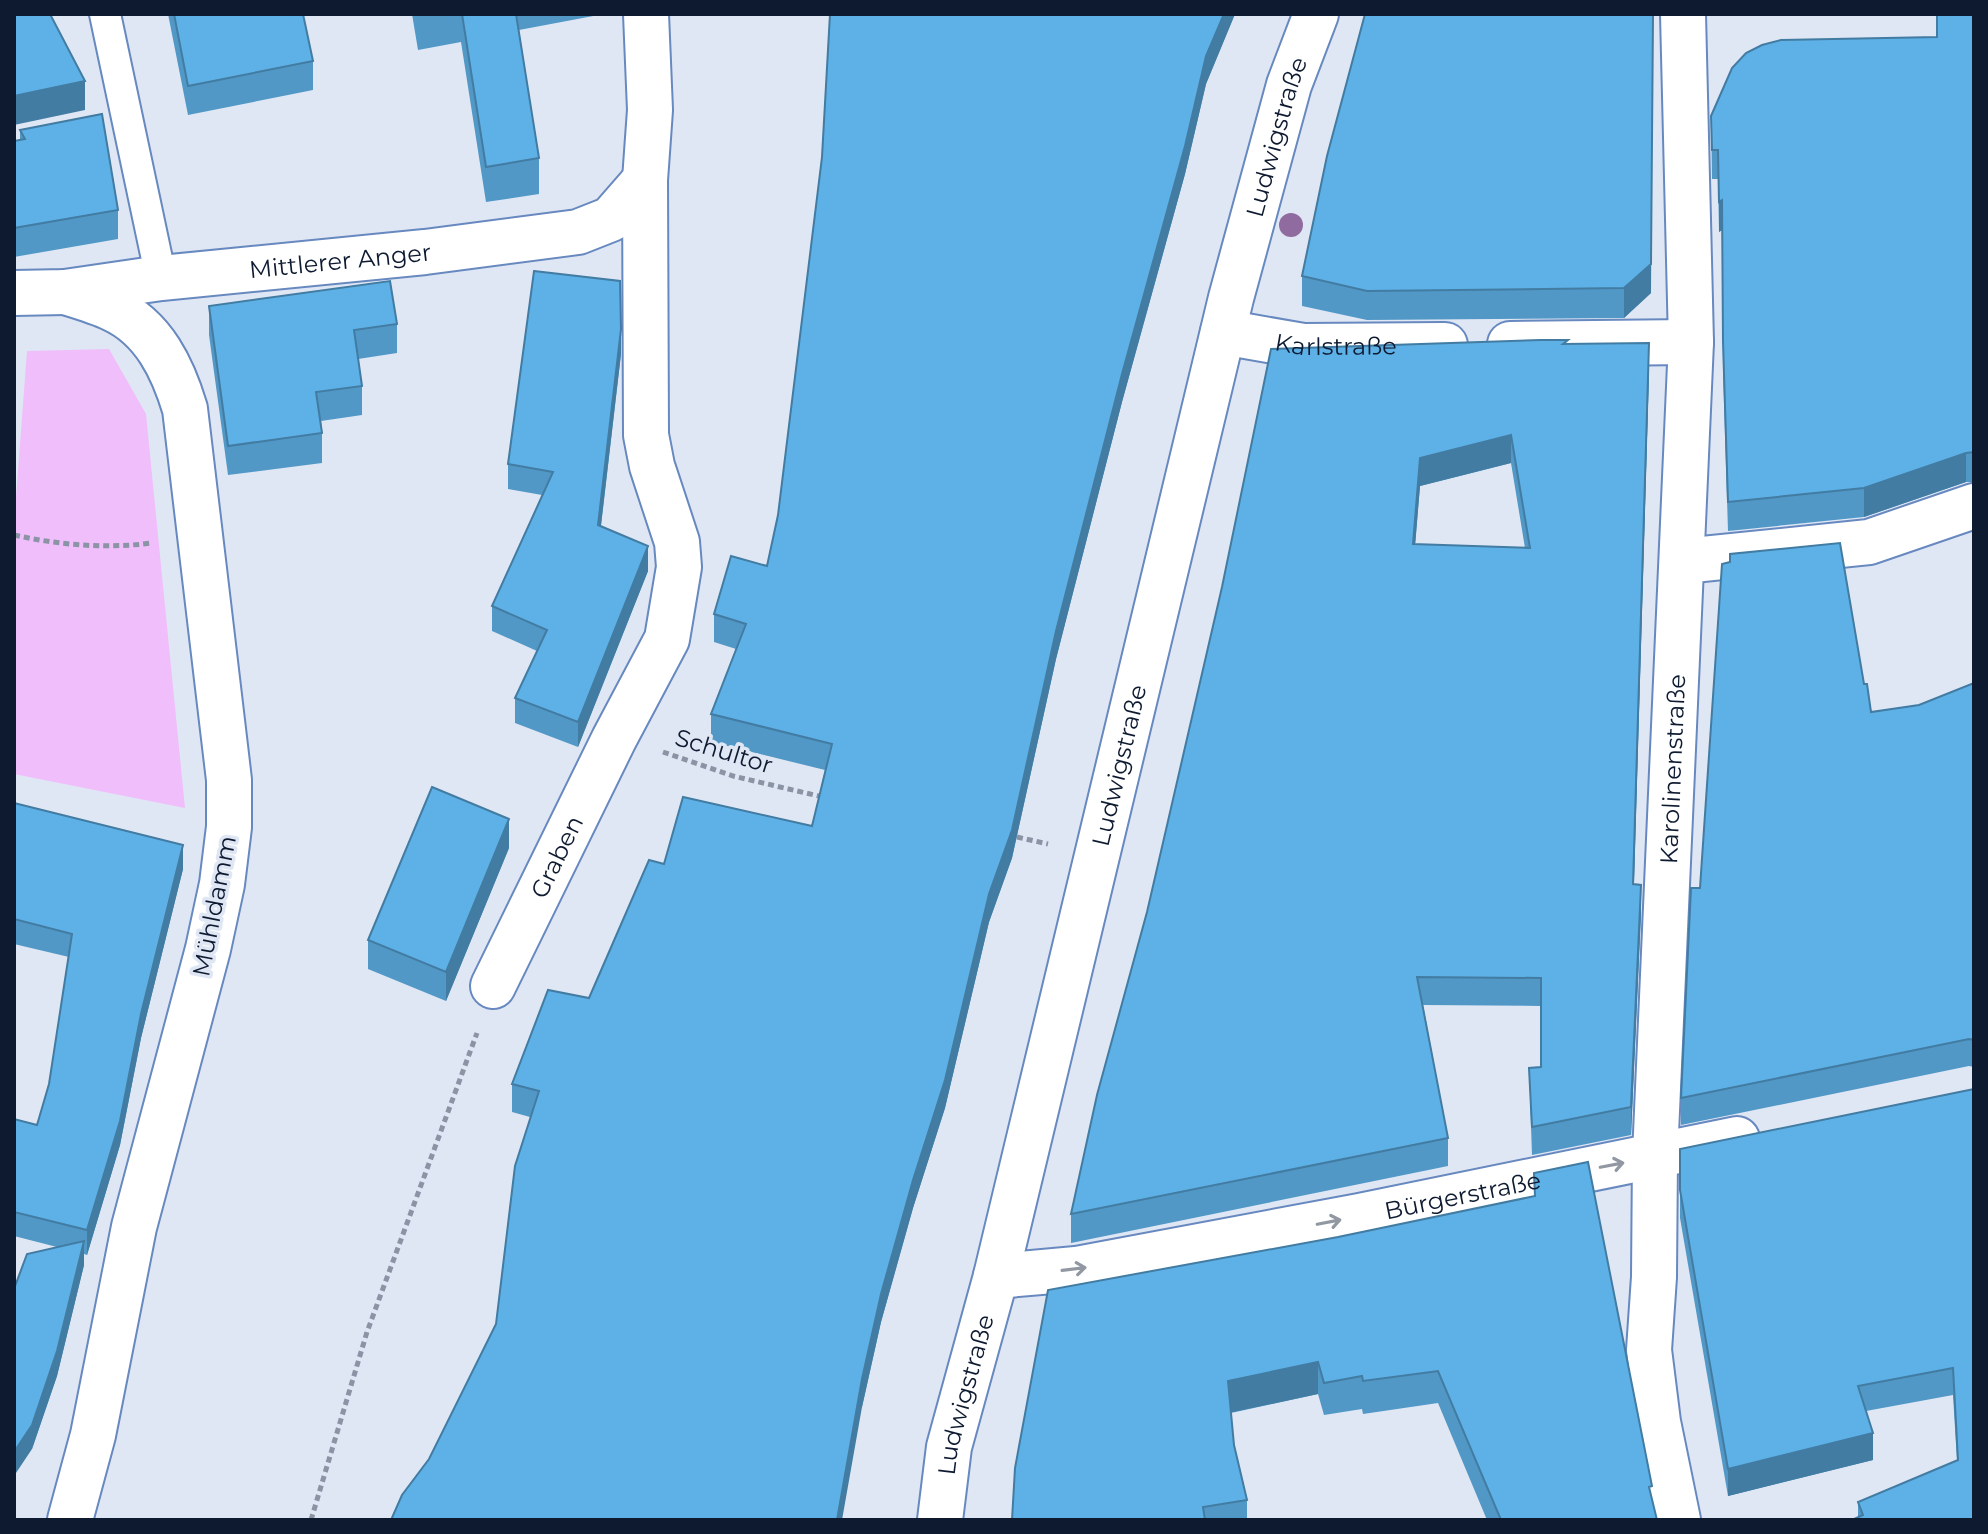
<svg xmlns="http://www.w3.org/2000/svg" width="1988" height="1534" font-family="Montserrat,sans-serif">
	<rect width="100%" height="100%" fill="#e0e7f4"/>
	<path fill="#efbefb" d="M109 349 146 414 185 808 14 774V524L27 351Z"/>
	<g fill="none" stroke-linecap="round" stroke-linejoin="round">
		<g stroke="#6789c0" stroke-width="34">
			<path id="service" d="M105 14 161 278"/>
		</g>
		<g stroke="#6789c0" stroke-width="48">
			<g id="pedestrian">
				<path id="s1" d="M1223 332 1303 346 1445 345"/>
				<path d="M1510 344 1691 342"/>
				<path d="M1683 561 1869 542 1974 506"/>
				<path id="s2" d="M1678 1520 1658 1422 1649 1350 1654 1277 1655 1156 1691 342 1683 14"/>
			</g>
		</g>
		<g stroke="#6789c0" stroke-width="48">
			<g id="minor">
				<path d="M65 292C81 297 98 302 113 309 154 328 173 369 185 409L229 780V827L222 884 208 949 134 1227 93 1435 70 1520"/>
				<path id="s3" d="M14 293 65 292 161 278 425 252 578 232 611 219 645 180"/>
				<path id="s4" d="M493 986 614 739 667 639 679 567 677 542 652 466 646 435 645 180 650 110 646 14"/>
				<path id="s5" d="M996 1276 1076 1269 1359 1216 1737 1139"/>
				<path id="s6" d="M940 1520 949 1447 996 1276 1231 298 1289 85 1316 14"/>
			</g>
		</g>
		<path stroke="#8b94a5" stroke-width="5" stroke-dasharray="6 4" stroke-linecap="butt" d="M14 535C59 545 105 549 152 543
			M663 752 733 776 823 797
			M1017 837 1048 844
			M311 1520 367 1332 477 1033"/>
		<use href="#service" stroke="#fff" stroke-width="30"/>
		<use href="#pedestrian" stroke="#fff" stroke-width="44"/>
		<use href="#minor" stroke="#fff" stroke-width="44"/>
	</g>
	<circle fill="#8f6ba0" cx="1291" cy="225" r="12"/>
	<path fill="#5198c7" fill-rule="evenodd" d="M168 14H303L313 61V90L188 115Z
		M412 14H604L519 30 539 158V194L486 202 461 42 418 50Z
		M830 14H1235L1206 84 1185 174 1122 402 1056 659 1012 858 989 922 945 1108 913 1208 881 1322 862 1407 429 1459 496 1324 530 1117 512 1112V1084L589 998 664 864 812 826 825 770 711 742V714L736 649 714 642V614L767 566 778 515 822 157Z
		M1974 14V482H1966L1864 517 1728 531 1723 371 1722 230 1719 232 1718 179H1712L1711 116 1937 37Z
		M20 130 118 210V239L14 257V141L20 140Z
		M1327 156 1651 293 1624 318 1367 320 1302 306V276Z
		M209 306 397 324V353L358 359 362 386V415L321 421 322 433V463L228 475 209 335Z
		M1568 344 1649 371 1634 884 1641 913 1631 1135 1532 1155 1529 1068 1541 1067V1006L1423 1005 1448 1138V1166L1071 1243V1214L1147 912 1222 587ZM1511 463 1525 548 1415 544 1420 486Z
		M621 354 601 526 648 571 578 747 515 723V698L537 651 492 631V606L542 495 508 489V464Z
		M1974 683V1067L1969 1066 1681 1125V1098L1700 888 1864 684 1871 712 1919 705Z
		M14 803 183 869 141 1038 120 1145 87 1255 84 1254V1265L57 1376 32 1449 57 1247 14 1236V1119L37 1125 49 1084 69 957 14 944Z
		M509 848 446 1001 368 969V940Z
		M1974 1089V1520L1858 1517V1502L1957 1461 1953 1395 1866 1411 1873 1460 1728 1496 1680 1218V1149Z
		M1534 1173 1652 1501 1657 1520H1487L1438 1403 1363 1414 1362 1409 1324 1415 1318 1394 1231 1413 1234 1445 1247 1500V1520H1012L1338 1237 1534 1196Z"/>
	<path fill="#427ca2" d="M1224 14H1235L1206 84 1185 174 1122 402 1056 659 1012 858 989 922 945 1108 913 1208 881 1322 862 1407 842 1520H837L862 1379 881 1294 989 894 1122 374 1206 56Z
		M1653 14 1651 293 1624 318V288Z
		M85 81V110L14 125V96Z
		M1722 200V230L1719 232V202Z
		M621 329V354L598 550V525Z
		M1649 343V371L1633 913V884Z
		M1511 435V463L1420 486 1413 572V544L1420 458Z
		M1966 453V482L1864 517V488Z
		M648 546V571L578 747V722Z
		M509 819V848L446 1001V972Z
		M183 845V869L141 1038 120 1145 87 1255V1230Z
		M1641 885V913L1631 1135V1107Z
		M84 1241V1265L57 1376 32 1449 14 1476V1452Z
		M1318 1362V1394L1228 1413V1381Z
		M1873 1433V1460L1728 1496V1469Z"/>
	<path fill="#5eb1e7" stroke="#427ca2" stroke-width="2" fill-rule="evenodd" d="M14 14H50L85 81 14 96Z
		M174 14H303L313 61 188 86Z
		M462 14H516L539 158 486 167Z
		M830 14H1224L1206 56 1185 146 1122 374 1056 631 1012 830 989 894 945 1080 913 1180 881 1294 862 1379 837 1520H391L402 1495 429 1459 496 1324 515 1166 539 1091 512 1084 548 990 589 998 649 860 664 864 683 797 812 826 832 744 711 714 746 624 714 614 731 556 767 566 778 515 822 157Z
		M1365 14H1653L1651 264 1624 288 1367 291 1302 276 1327 156Z
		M1937 14H1974V452L1966 453 1864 488 1728 502 1723 341 1722 200 1719 202 1718 150H1712L1711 116 1732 68 1746 53 1762 45 1781 40 1937 37Z
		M102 114 118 210 14 228V141L25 139 20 130Z
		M534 271 620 281 621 329 598 525 648 546 578 722 515 698 547 630 492 606 553 472 508 464Z
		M390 281 397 324 354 330 362 386 316 392 322 433 228 446 209 306Z
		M1541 340H1568L1563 344 1649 343 1633 884 1641 885 1631 1107 1532 1127 1529 1068 1541 1067V978L1417 977 1448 1138 1071 1214 1097 1095 1147 912 1222 587 1271 349ZM1511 435 1530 548 1413 544 1420 458Z
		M1840 543 1864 684H1867L1871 712 1919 705 1974 683V1040L1969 1039 1681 1098 1691 888H1700L1722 564 1730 562V554Z
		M432 787 509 819 446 972 368 940Z
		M14 803 183 845 141 1014 120 1121 87 1230 14 1212V1119L37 1125 49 1084 72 934 14 919Z
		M1974 1089V1520H1852L1863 1515 1858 1502 1958 1460 1953 1368 1858 1386 1873 1433 1728 1469 1680 1190V1149Z
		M1588 1162 1652 1486 1649 1487 1657 1520H1501L1438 1371 1363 1381 1362 1376 1324 1383 1318 1362 1228 1381 1234 1445 1247 1500 1203 1507 1205 1520H1012L1015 1468 1048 1290 1338 1237 1535 1196 1534 1173Z
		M84 1241 57 1351 32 1425 14 1452V1289L27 1254Z"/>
	<defs><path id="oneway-shaft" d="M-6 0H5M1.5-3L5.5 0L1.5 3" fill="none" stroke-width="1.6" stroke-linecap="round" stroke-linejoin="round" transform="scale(2)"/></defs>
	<g stroke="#9298a2">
		<use href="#oneway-shaft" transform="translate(1612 1165) rotate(-11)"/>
		<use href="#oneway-shaft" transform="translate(1329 1222) rotate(-11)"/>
		<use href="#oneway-shaft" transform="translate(1074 1269) rotate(-7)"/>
	</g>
	<g text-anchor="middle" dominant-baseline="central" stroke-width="7" stroke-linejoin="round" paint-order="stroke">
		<g font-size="24" fill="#0d1a30" stroke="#e0e7f4">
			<text stroke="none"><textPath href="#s6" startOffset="1424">Ludwigstraße</textPath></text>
			<text stroke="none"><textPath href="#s3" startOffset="328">Mittlerer Anger</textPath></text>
			<text stroke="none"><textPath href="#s1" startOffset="114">Karlstraße</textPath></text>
			<text transform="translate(724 751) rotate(17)">Schultor</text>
			<text stroke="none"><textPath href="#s6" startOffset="776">Ludwigstraße</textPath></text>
			<text stroke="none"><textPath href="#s2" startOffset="754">Karolinenstraße</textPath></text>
			<text stroke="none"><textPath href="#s4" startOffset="144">Graben</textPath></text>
			<text transform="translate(214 906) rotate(-79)">Mühldamm</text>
			<text stroke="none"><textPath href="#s5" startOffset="474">Bürgerstraße</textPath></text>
			<text stroke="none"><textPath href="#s6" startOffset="128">Ludwigstraße</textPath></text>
		</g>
	</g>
	<rect width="1988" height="1534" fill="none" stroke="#0d1a30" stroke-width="32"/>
</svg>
